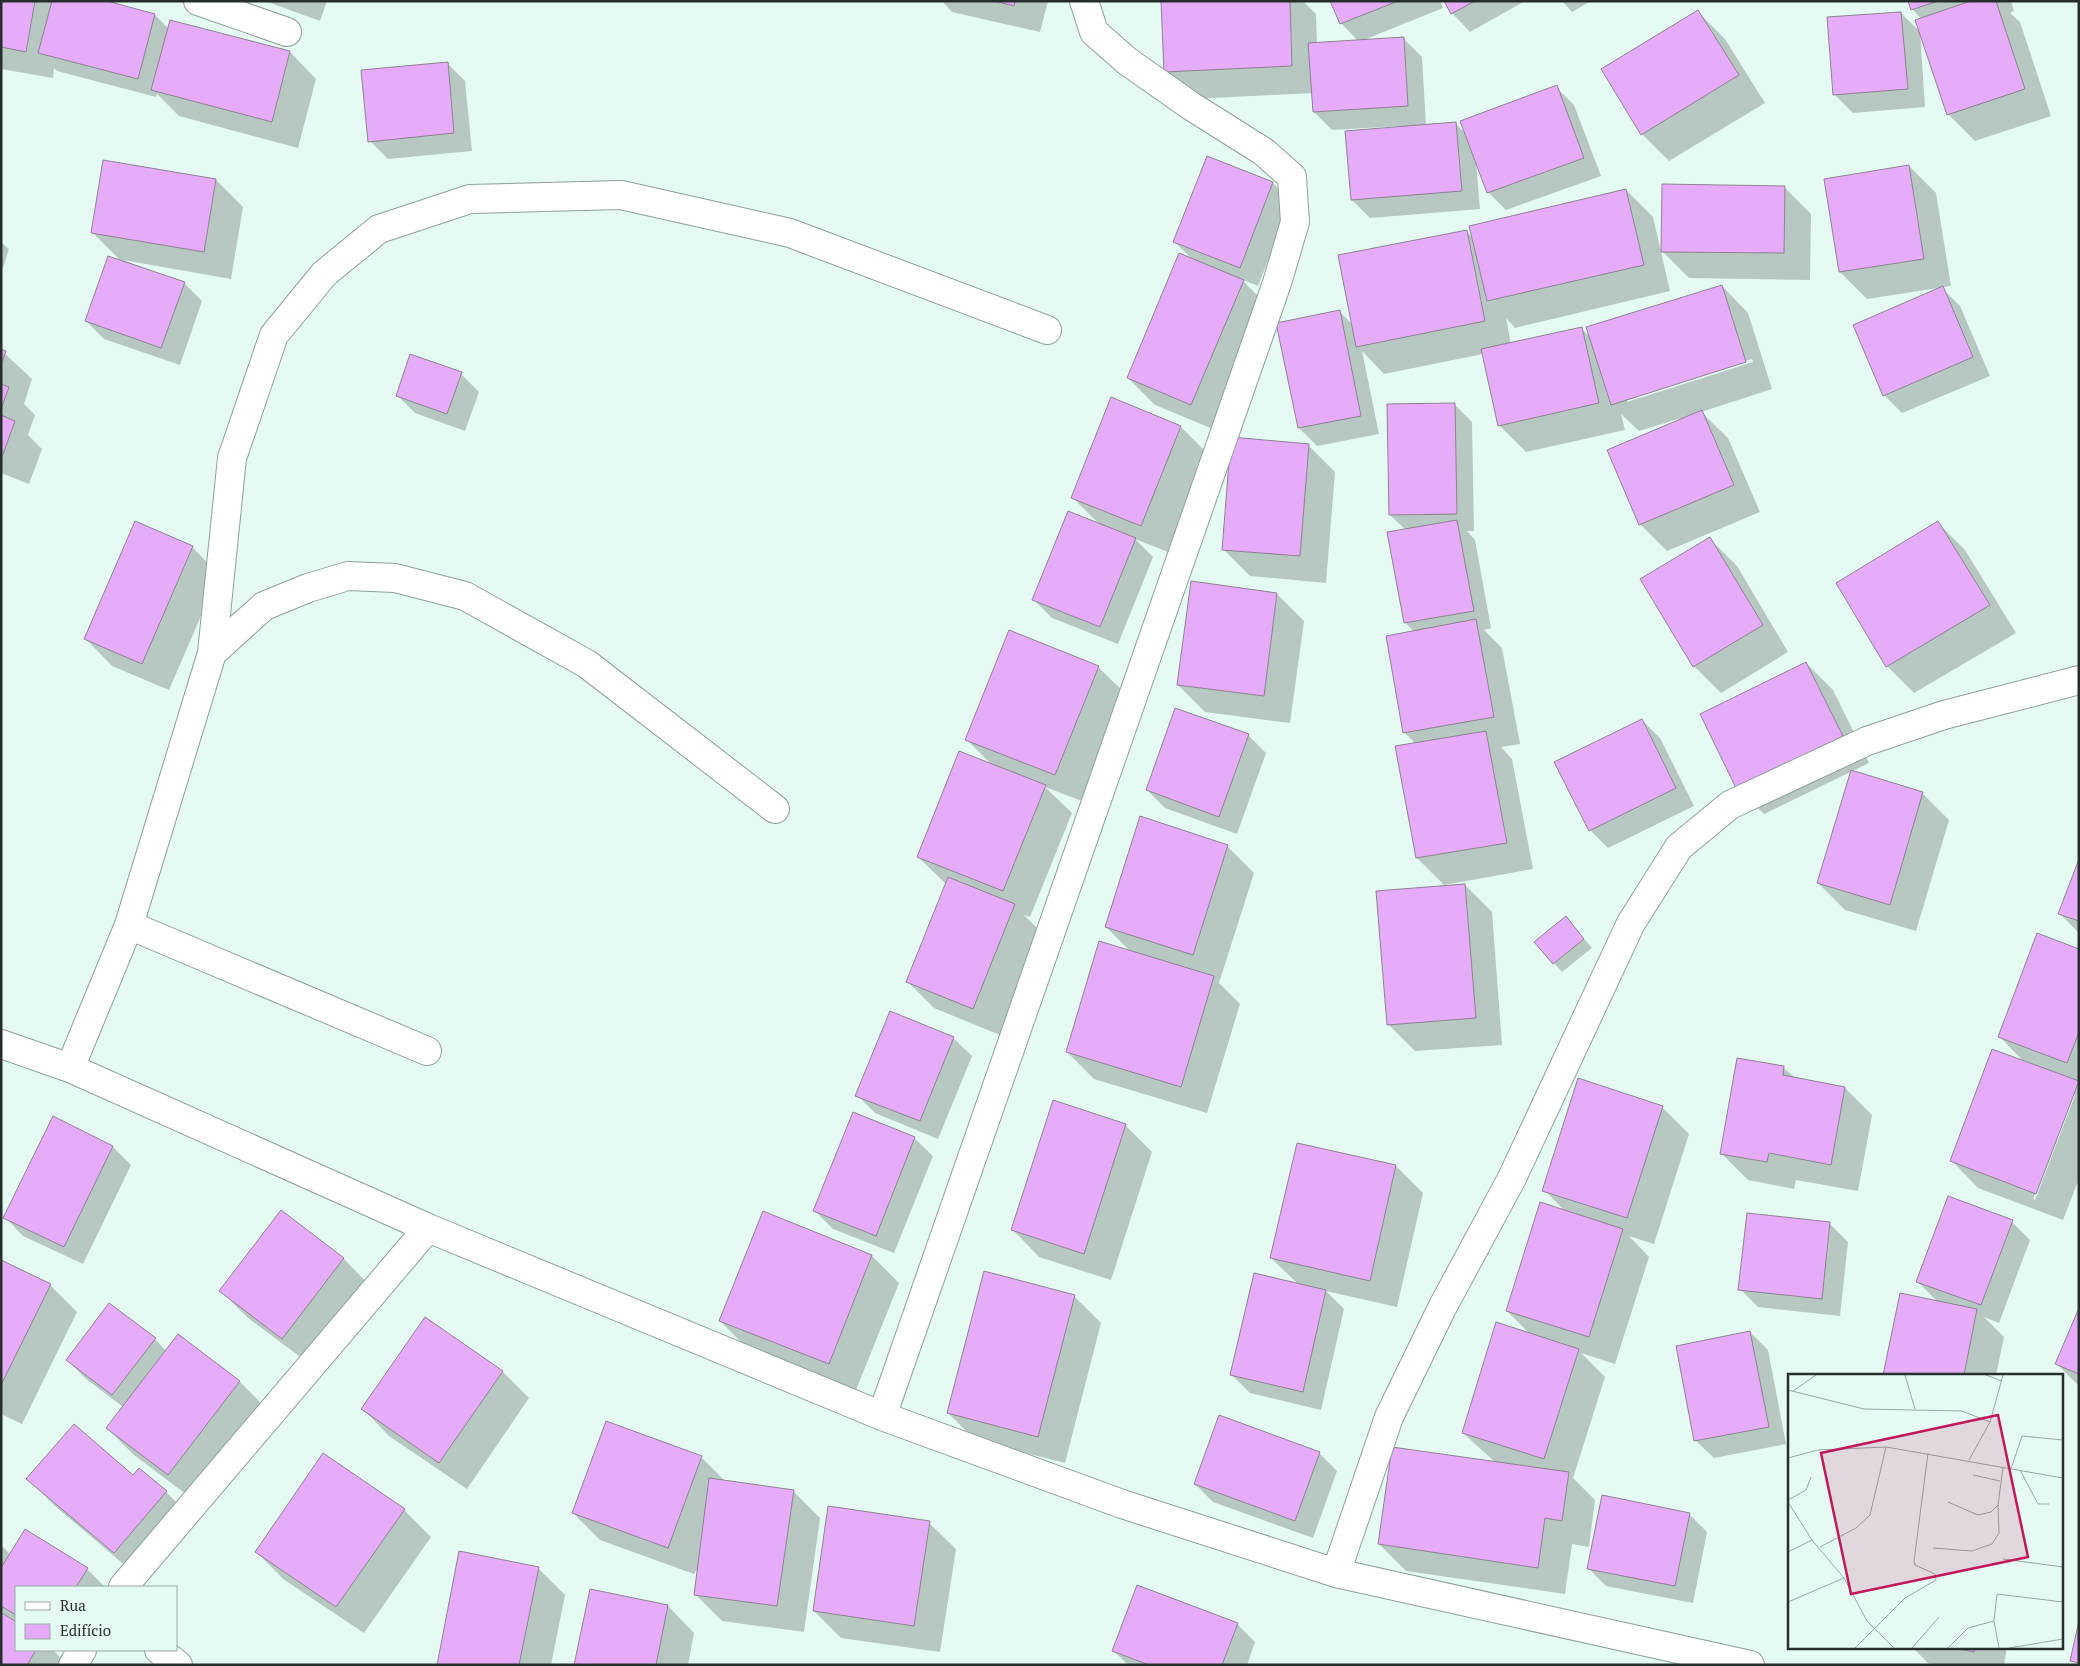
<svg xmlns="http://www.w3.org/2000/svg" width="2080" height="1666" font-family="'PT Serif',serif">
	<rect width="100%" height="100%" fill="#e5faf3"/>
	<path fill="#0003" fill-rule="evenodd" d="M1 1H102L155 15 169 29 290 52 316 79 298 148 179 116 157 94 156 97 57 71 54 68 53 78 1 69Z
		M265 1H327L320 21Z
		M942 1H1048L1040 32 952 12Z
		M1162 1H1303L1316 14 1317 44 1358 41 1341 23 1332 1H1440L1443 8 1361 41 1403 38 1422 57 1426 126 1455 123 1466 134 1556 87 1574 105 1601 176 1506 210 1488 192 1476 162 1480 209 1370 218 1352 200 1400 126 1332 130 1314 112 1313 93 1192 99 1165 72Z
		M1445 1H1525L1470 32 1452 13Z
		M1562 1H1591L1572 12Z
		M1909 1H2011L2014 11 2010 13 2020 22 2051 116 1975 141 1948 114 1921 19 1912 9Z
		M1698 12 1725 39 1765 103 1669 161 1642 134Z
		M1901 13 1920 32 1925 107 1853 113 1835 95 1829 19Z
		M447 63 465 81 472 151 388 159 370 141Z
		M1208 158 1273 183 1291 201 1258 286 1241 279 1270 308 1218 431 1155 405 1128 378 1192 259 1175 242Z
		M104 161 216 180 243 207 231 279 123 260 184 283 202 301 180 365 104 339 86 321 121 261 93 233Z
		M1909 166 1936 193 1951 286 1867 299 1840 272Z
		M1784 187 1811 214 1810 280 1689 278 1662 251Z
		M1626 190 1653 217 1670 291 1515 328 1506 318 1511 344 1581 328 1590 337 1722 286 1748 313 1772 389 1701 412 1728 438 1760 512 1667 551 1640 524 1681 418 1639 431 1621 414 1625 430 1526 452 1499 425 1483 354 1384 374 1362 351 1379 434 1317 446 1299 428 1339 311 1353 325 1466 231 1473 238ZM1752 359 1753 362 1627 402V399Z
		M1 242 9 249 1 274Z
		M1942 288 1960 306 1990 376 1902 413 1884 395Z
		M1 350 32 379 24 404 35 415 28 435 42 449 29 484 1 473Z
		M461 374 479 392 465 431 415 413 397 395Z
		M1111 399 1181 427 1208 454 1168 552 1135 539 1153 557 1118 644 1052 618 1034 600 1100 525 1072 497Z
		M1454 404 1472 422 1474 531H1467L1475 540 1491 628 1484 630 1502 648 1520 744 1501 747 1512 759 1533 869 1444 885 1417 858 1416 744 1405 733 1414 632 1405 622 1406 530 1390 515Z
		M1308 445 1335 472 1326 583 1250 576 1223 549Z
		M1938 523 1965 550 2016 633 1914 693 1887 666Z
		M1710 539 1737 566 1788 652 1721 693 1694 666Z
		M192 547 219 574 169 690 112 666 86 639Z
		M1277 594 1304 621 1290 723 1205 712 1178 685Z
		M1806 663 1833 690 1869 763 1764 814 1737 787Z
		M1098 667 1125 693 1082 801 1045 787 1072 813 1030 917 1024 915 1041 932 1000 1035 934 1008 907 981 946 884 918 857 993 766 966 739Z
		M1642 720 1660 738 1694 806 1608 848 1590 830Z
		M1248 735 1266 753 1237 834 1165 808 1147 790Z
		M1922 793 1949 820 1916 931 1845 910 1818 883Z
		M1227 846 1254 873 1219 983 1240 1004 1207 1113 1094 1079 1067 1052 1131 952 1106 927Z
		M2079 863V933L2060 914Z
		M1465 885 1492 912 1502 1045 1415 1051 1388 1024Z
		M1566 918 1592 948 1562 972 1554 963Z
		M2079 950V1179L2063 1220 1978 1188 1952 1161 2025 1063 2000 1037ZM2072 1095H2075L2035 1200 2033 1199Z
		M953 1038 972 1056 938 1139 875 1113 857 1095Z
		M1783 1067 1796 1079 1845 1088 1872 1115 1858 1191 1796 1180 1794 1189 1748 1180 1721 1153Z
		M1662 1107 1689 1134 1654 1244 1629 1236 1649 1257 1615 1364 1581 1353 1605 1377 1573 1478 1595 1500 1589 1547 1572 1544 1565 1594 1406 1571 1379 1544 1496 1463 1463 1433 1531 1335 1507 1311 1565 1211 1544 1190Z
		M1125 1125 1152 1152 1111 1280 1039 1257 1013 1230Z
		M914 1138 933 1156 894 1253 833 1229 815 1211Z
		M1298 1144 1396 1166 1423 1193 1397 1307 1326 1291 1344 1309 1321 1410 1250 1393 1232 1375 1298 1284 1271 1258Z
		M113 1147 131 1165 83 1264 23 1236 5 1217Z
		M281 1212 344 1259 370 1286 310 1364 248 1318 221 1291Z
		M763 1212 872 1256 899 1283 856 1390 747 1348 720 1321Z
		M1748 1215 1830 1224 1848 1242 1840 1316 1758 1307 1740 1289Z
		M2012 1222 2030 1240 1999 1323 1984 1317 2004 1337 1996 1375H1884L1938 1302 1917 1281Z
		M1 1261 50 1285 77 1312 22 1424 1 1414Z
		M1074 1296 1101 1323 1065 1463 975 1440 948 1413Z
		M2079 1311V1386L2057 1364Z
		M1750 1332 1768 1350 1786 1444 1714 1458 1695 1440Z
		M155 1339 166 1351 239 1381 266 1408 195 1501 134 1455 107 1428 123 1407 85 1378 67 1360Z
		M503 1372 529 1398 467 1489 389 1436 363 1409Z
		M1319 1453 1337 1471 1313 1538 1213 1502 1195 1484Z
		M701 1457 726 1482 793 1491 820 1518 804 1632 722 1621 695 1594 699 1566 694 1574 600 1540 573 1513Z
		M139 1470 166 1492 193 1519 141 1579 55 1506 28 1479 133 1476Z
		M404 1510 431 1537 364 1633 283 1579 257 1552Z
		M1689 1514 1707 1532 1693 1603 1606 1586 1588 1568Z
		M929 1523 956 1549 940 1652 841 1638 814 1611Z
		M1 1545 11 1555 87 1569 105 1587H16V1650H53L68 1665H1L7 1616 1 1610Z
		M539 1569 565 1595 551 1665H438Z
		M668 1606 694 1633 688 1665H575Z
		M1237 1624 1255 1642 1247 1665H1128L1114 1651Z
		M1912 1647H2007L2004 1665H1936L1928 1663Z"/>
	<path fill="#e7acf9" stroke="#8e8391" d="M1 1H35L26 52 1 47Z
		M52 1H107L155 14 138 79 38 53Z
		M994 1H1015L1014 6Z
		M1161 1H1290L1292 66 1164 72Z
		M1330 1H1398L1340 24Z
		M1444 1H1475L1451 14Z
		M1908 1H1938L1911 10Z
		M1971 1H1996L2025 89 1947 115 1915 20Z
		M1698 10 1739 75 1641 135 1601 69Z
		M1901 12 1908 89 1833 95 1827 17Z
		M170 20 290 51 272 122 151 90Z
		M1404 37 1408 106 1313 112 1308 43Z
		M448 62 454 133 368 142 361 70Z
		M1557 85 1584 158 1487 193 1460 121Z
		M1456 122 1462 191 1351 200 1345 131Z
		M1207 156 1273 182 1240 268 1173 242Z
		M103 160 216 179 204 252 91 233Z
		M1909 165 1924 259 1839 272 1824 179Z
		M1662 184 1785 186 1784 253 1661 252Z
		M1626 189 1644 265 1487 301 1469 226Z
		M1467 230 1485 321 1356 347 1338 255Z
		M1179 253 1244 280 1191 405 1127 378Z
		M108 256 185 282 161 348 85 321Z
		M1722 285 1746 362 1611 405 1586 327Z
		M1943 286 1973 357 1883 396 1853 325Z
		M1340 310 1361 416 1298 428 1276 323Z
		M1582 327 1599 403 1498 426 1481 349Z
		M1 349 6 351 1 365Z
		M410 354 462 372 447 414 396 396Z
		M1 384 9 387 1 409Z
		M1111 397 1181 426 1141 526 1071 498Z
		M1455 403 1457 514 1389 515 1387 404Z
		M1702 410 1734 485 1639 525 1607 450Z
		M1 415 15 421 2 457H1Z
		M1231 437 1309 444 1300 556 1222 550Z
		M1068 511 1136 538 1100 627 1032 600Z
		M1457 520 1474 611 1404 623 1387 532Z
		M135 521 193 546 142 664 84 639Z
		M1938 521 1990 605 1886 667 1836 583Z
		M1710 537 1763 625 1693 667 1640 579Z
		M1191 581 1277 593 1264 696 1177 685Z
		M1476 619 1494 717 1403 733 1386 636Z
		M1009 630 1099 666 1055 775 965 740Z
		M1806 662 1843 736 1736 788 1700 714Z
		M1175 708 1249 734 1219 817 1146 790Z
		M1642 719 1676 788 1589 831 1554 762Z
		M1486 731 1507 843 1416 858 1395 746Z
		M959 751 1046 785 1003 891 917 857Z
		M1851 770 1923 792 1890 905 1817 883Z
		M1140 816 1228 845 1193 955 1105 927Z
		M2079 859V921L2058 914Z
		M948 877 1015 904 973 1009 906 982Z
		M1465 884 1476 1018 1387 1025 1376 891Z
		M1566 916 1584 939 1553 964 1534 942Z
		M2037 933 2079 949V1032L2067 1063 1998 1037Z
		M1099 941 1214 976 1181 1087 1066 1052Z
		M890 1011 954 1037 920 1121 855 1096Z
		M1992 1049 2079 1081 2036 1194 1950 1161Z
		M1737 1058 1784 1066 1783 1075 1845 1087 1831 1165 1769 1153 1767 1162 1720 1154Z
		M1578 1078 1663 1106 1627 1218 1542 1191Z
		M1053 1100 1126 1124 1084 1254 1011 1230Z
		M853 1112 915 1137 876 1236 813 1211Z
		M53 1116 113 1146 64 1247 3 1218Z
		M1297 1143 1396 1165 1370 1281 1270 1258Z
		M1948 1196 2013 1220 1981 1305 1916 1282Z
		M1540 1202 1623 1229 1589 1337 1506 1311Z
		M281 1210 344 1258 282 1339 219 1291Z
		M763 1211 872 1255 829 1364 719 1321Z
		M1747 1213 1830 1222 1822 1299 1738 1290Z
		M1 1260 51 1284 1 1385Z
		M984 1271 1075 1295 1038 1437 947 1413Z
		M1254 1273 1326 1290 1303 1392 1230 1375Z
		M1900 1293 1977 1309 1964 1375H1883Z
		M109 1303 156 1338 112 1395 66 1360Z
		M2079 1308V1374L2055 1364Z
		M425 1317 503 1371 439 1463 361 1409Z
		M1496 1322 1579 1349 1544 1459 1462 1433Z
		M1750 1331 1769 1427 1694 1441 1676 1346Z
		M178 1334 240 1381 168 1475 106 1428Z
		M1219 1415 1320 1452 1295 1521 1194 1484Z
		M606 1421 702 1456 668 1548 572 1513Z
		M74 1424 133 1475 139 1468 167 1491 114 1553 26 1479Z
		M1392 1447 1569 1472 1562 1521 1545 1518 1538 1568 1378 1544Z
		M323 1453 405 1509 336 1607 255 1552Z
		M709 1478 794 1490 777 1606 694 1595Z
		M1602 1495 1690 1513 1675 1586 1587 1569Z
		M828 1506 930 1521 914 1626 813 1611Z
		M25 1529 88 1568 76 1587H16V1615L1 1606V1568Z
		M459 1551 539 1567 519 1665H437Z
		M1137 1585 1238 1623 1222 1665H1149L1112 1651Z
		M590 1589 668 1605 656 1665H574Z
		M1 1612 16 1622V1650H36L27 1665H1Z
		M2079 1621V1663L2070 1661Z
		M1950 1647H1975L1974 1652Z"/>
	<g fill="none" stroke-linecap="round" stroke-linejoin="round">
		<g stroke="#8da19a" stroke-width="30">
			<path id="minor" d="M198 1 287 32
				M212 653 232 458 274 335 324 274 379 229 470 199 621 195 790 233 1047 330
				M129 925 427 1051
				M1 1044 70 1068 428 1228 882 1416 1122 1504 1336 1573 1750 1665
				M70 1068 129 925 212 653 264 606 308 588 348 576 395 578 465 596 587 664 775 809
				M882 1416 1277 283 1295 222 1292 177 1264 152 1191 106 1127 61 1094 32 1084 1
				M1336 1573 1389 1417 1442 1308 1512 1178 1631 923 1679 847 1730 805 1867 741 1944 715 2079 680
				M123 1587 428 1228
				M159 1650 178 1665
				M73 1665 82 1650"/>
		</g>
		<use href="#minor" stroke="#fff" stroke-width="28"/>
	</g>
	<g transform="translate(1788 1374)">
		<rect width="275" height="275" fill="#e5faf3"/>
		<path fill="none" stroke="#99a9a3" stroke-width="1" d="M117 1 127 35M198 1 214 7M0 16 76 35 174 37 202 48M5 17 28 1M0 84 30 76 98 73 275 104M181 86 202 48 215 1M223 95 234 62 275 66M232 96 250 130H261M185 101 212 107M0 126 18 116 23 103M0 128 24 166 56 204 79 247 106 274M160 128 190 141 203 138 210 131 215 93M32 173 68 154 82 141 98 73M145 174 184 177 204 170 211 159 210 131M0 178 24 166M215 185 275 193M0 228 56 204M67 274 117 224 148 206 147 200 127 191 126 187 140 79M124 274 151 243M160 274 180 254 206 247M211 274 206 247 209 220 275 228M221 274 275 265"/>
		<path fill="#c2185b" fill-opacity="0.15" stroke="#c2185b" stroke-width="2.5" d="M210 41 240 183 63 220 33 79Z"/>
		<rect width="275" height="275" fill="none" stroke="#272f2c" stroke-width="2.5"/>
	</g>
	<rect width="2080" height="1666" fill="none" stroke="#272f2c" stroke-width="5"/>
	<rect x="15" y="1586" width="162" height="65" fill="#e5faf3" stroke="#99a9a3"/>
	<rect x="25" y="1602" width="25" height="8" fill="#ffffff" stroke="#99a9a3"/>
	<text x="60" y="1611" font-size="15" fill="#272f2c">Rua</text>
	<rect x="25" y="1624" width="25" height="15" fill="#e7acf9" stroke="#99a9a3"/>
	<text x="60" y="1636" font-size="15" fill="#272f2c">Edifício</text>
</svg>
